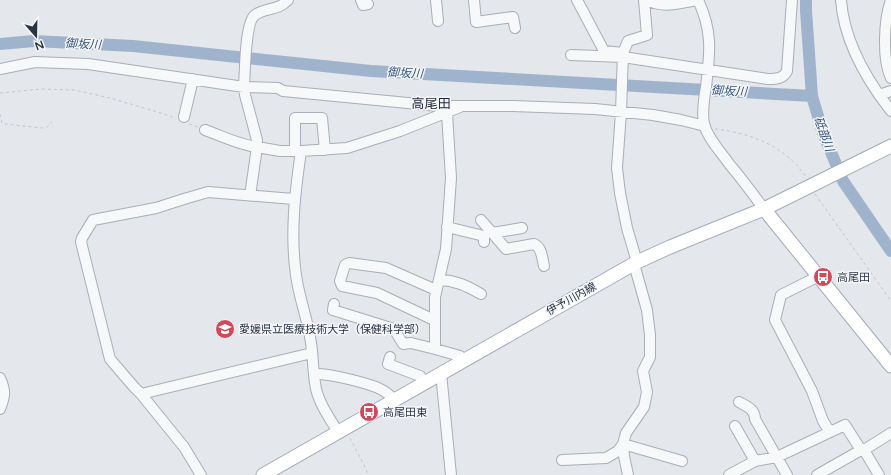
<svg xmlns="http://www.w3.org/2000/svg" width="891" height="475" font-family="'Varela Round','Noto Sans JP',sans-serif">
	<rect width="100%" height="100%" fill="#e4e7ec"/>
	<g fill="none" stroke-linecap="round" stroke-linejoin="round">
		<path stroke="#9fb4cc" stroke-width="12" d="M806 0V11L812 96 823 133 843 181 891 251
			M0 44 34 41 133 46 371 71 812 96"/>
		<g stroke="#a9aeb7" stroke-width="12">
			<path id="minor" d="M288 0C278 11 266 7 255 15 245 22 245 72 244 87L245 95 257 140V147L280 151H301L347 148 400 131 460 107
				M361 0 363 5 368 4
				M436 0 438 21
				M474 0 476 22 513 17 515 28
				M577 0 604 51 623 53 621 112 617 168 620 193 627 228 637 262
				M647 0C665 9 678 3 698 0
				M698 0C713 32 710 53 706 87 704 98 702 112 704 124 708 139 721 152 730 165 742 179 753 194 764 209
				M841 0C844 42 866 79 891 111
				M891 0C884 19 882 60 891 78
				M623 53 628 41 647 35 644 0
				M571 55 623 57 768 79C776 79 783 79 787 71L792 0
				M0 69 35 62 88 64 244 87 278 88 283 91 439 106H513L595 109 653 115 681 120 705 126
				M879 95 891 91
				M447 113 451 178 446 249 435 297V349L460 356 463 361
				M184 117 193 79
				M205 130C222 136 239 145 257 147L250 196
				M295 151V118H322L325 150
				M301 151C295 193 290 233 296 275 299 298 308 320 311 343 313 356 313 370 315 383 317 401 329 417 338 432
				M294 199 208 192 184 199 156 208 93 220 82 238 81 242 110 359 134 387 141 394 312 353
				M481 220 506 249 534 244C542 247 542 258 544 266
				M447 227 484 236V242
				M492 233 522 228
				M819 276 781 295 775 320 812 391 823 421 830 432
				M439 280C455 280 467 286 481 294
				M334 304 333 310 394 329 403 344 411 343 435 349
				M434 320 377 293 342 286 340 281 345 265 349 263 386 268 436 290
				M390 357 388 364 420 376 424 383
				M441 373 451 475
				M314 374C328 373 362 382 376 387 383 390 390 394 394 400
				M0 378C6 391 5 396 0 409
				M141 394 184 447 201 475
				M739 402C746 406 755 409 755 419L787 475
				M735 426 755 461
				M864 450 891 433
				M562 460 606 458 618 451 623 444 682 461
				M628 475 624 456 623 444 626 433 644 407 647 392 643 371 650 357V335L647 310 634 264
				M729 475 755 461 777 457 845 425 861 450H864L879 475
				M817 475 861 450"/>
		</g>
		<g stroke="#a3abb8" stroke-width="15">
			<path id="major" d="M764 209 891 366
				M263 475 637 262 670 247 764 209 891 146"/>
		</g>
		<path stroke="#c2c5cb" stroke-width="1" stroke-dasharray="3 3" stroke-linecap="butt" d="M0 93 41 89 74 90 110 98 161 113 175 118
			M0 114 2 123 5 124 42 128 47 127 52 122
			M189 124 198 127
			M715 129C751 133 785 146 806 177
			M815 194 891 301
			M350 438 366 469 368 475"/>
		<use href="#minor" stroke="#f7f8fa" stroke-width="10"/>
		<use href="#major" stroke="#fff" stroke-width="13"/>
	</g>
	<defs>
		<g id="bus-disc" transform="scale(1)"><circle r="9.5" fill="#d1495b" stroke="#f4f6f9"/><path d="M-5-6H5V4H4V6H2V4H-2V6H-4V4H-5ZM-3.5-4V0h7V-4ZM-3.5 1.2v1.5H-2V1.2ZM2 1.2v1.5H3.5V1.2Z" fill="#fff"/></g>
		<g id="university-disc" transform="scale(1)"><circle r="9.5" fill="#d1495b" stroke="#f4f6f9"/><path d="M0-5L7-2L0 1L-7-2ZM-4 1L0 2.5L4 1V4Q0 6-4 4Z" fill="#fff"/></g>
	</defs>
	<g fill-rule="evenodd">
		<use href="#bus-disc" x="823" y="277"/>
		<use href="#university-disc" x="225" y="329"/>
		<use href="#bus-disc" x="369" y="412"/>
	</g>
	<g text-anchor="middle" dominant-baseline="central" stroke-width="3" stroke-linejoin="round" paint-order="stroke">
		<g font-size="11" fill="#2b3445" stroke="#f4f6f9" text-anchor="start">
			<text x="837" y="277">高尾田</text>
			<text x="239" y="329">愛媛県立医療技術大学（保健科学部）</text>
			<text x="383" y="412">高尾田東</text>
		</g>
		<g font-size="11" fill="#2b3445" stroke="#f4f6f9">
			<text transform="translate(571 299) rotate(-29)">伊予川内線</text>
		</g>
		<g font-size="12" font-style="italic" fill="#34527a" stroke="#f4f6f9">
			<text transform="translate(83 44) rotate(3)">御坂川</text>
			<text transform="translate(405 73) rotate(3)">御坂川</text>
			<text transform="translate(729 91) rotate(3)">御坂川</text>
			<text transform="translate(824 134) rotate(70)">砥部川</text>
		</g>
		<g font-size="13" fill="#1d2536" stroke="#f4f6f9">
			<text x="431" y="104">高尾田</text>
		</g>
	</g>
	<g transform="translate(36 36) rotate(160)" stroke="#f4f6f9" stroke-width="3" paint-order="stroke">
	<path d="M0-3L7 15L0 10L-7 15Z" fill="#2b3445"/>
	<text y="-6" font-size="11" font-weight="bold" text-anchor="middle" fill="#2b3445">N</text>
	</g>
</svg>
